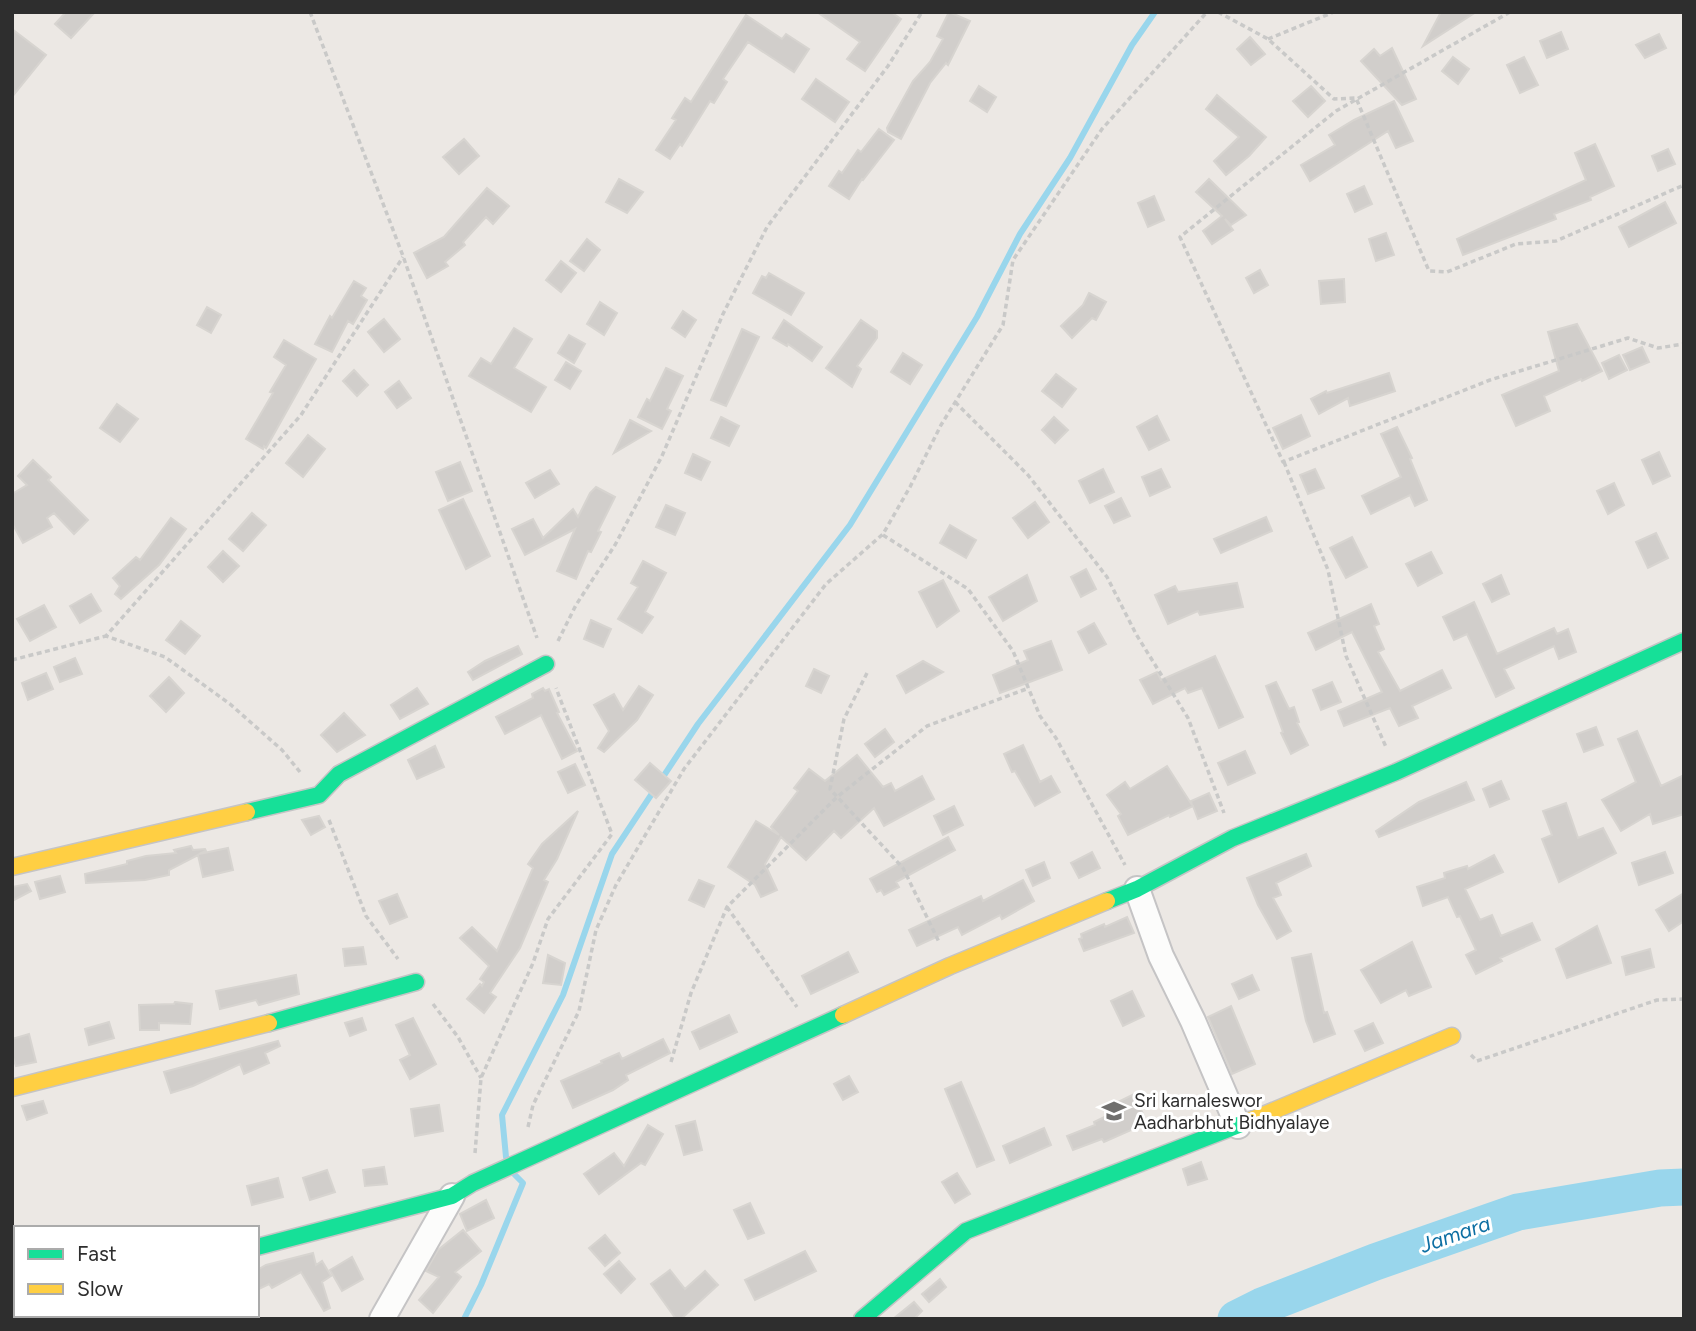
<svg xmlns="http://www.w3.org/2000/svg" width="1696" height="1331" font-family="Figtree,sans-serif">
	<rect width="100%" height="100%" fill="#ece8e4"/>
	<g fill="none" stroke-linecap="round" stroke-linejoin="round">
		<path stroke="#99d6ec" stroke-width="6" d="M506 1157 502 1115 563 995 612 854 698 724 850 525 977 317 1020 234 1070 158 1132 45 1155 12
			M464 1319 481 1285 523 1183 515 1175"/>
		<path stroke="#99d6ec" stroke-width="37" d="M1236 1319 1262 1306 1375 1262 1518 1212 1660 1188 1684 1187"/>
	</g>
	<path fill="#d1cecb" stroke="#d7d4d0" stroke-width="2" d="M66 12H95L71 38 55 24Z
		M817 12H891L901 19 865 71 847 59 860 42Z
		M949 12 970 21 948 65 946 63 930 83 901 139 888 132 887 128 913 81 930 62 943 39 937 36Z
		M1441 12H1476L1423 46Z
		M746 15 782 39 786 34 809 49 794 72 748 42 723 79 727 82 714 103 710 101 682 146 680 144 670 159 656 150 676 120 672 118 685 98 691 102Z
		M12 29 46 55 12 97Z
		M1561 32 1568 49 1547 58 1540 41Z
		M1659 34 1666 48 1645 58 1636 45Z
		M1250 37 1265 54 1251 65 1237 49Z
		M1392 48 1416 99 1402 105 1361 61 1374 49 1380 56Z
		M1453 57 1469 69 1458 84 1442 71Z
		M1524 57 1538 85 1520 93 1507 65Z
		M816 79 849 102 835 122 802 99Z
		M979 86 996 97 987 112 970 101Z
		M1311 86 1325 101 1308 117 1293 101Z
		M1217 95 1266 137 1249 156 1226 175 1214 161 1239 137 1206 109Z
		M1394 101 1413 141 1396 148 1388 131 1310 181 1301 165 1335 145 1329 135 1354 120Z
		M879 129 894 140 863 180 862 179 849 199 829 186 839 171 842 173 858 150 861 152Z
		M464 139 479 156 459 174 443 157Z
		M1595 144 1614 186 1590 197 1591 200 1554 214 1556 219 1463 255 1457 239 1586 180 1575 153Z
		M1668 149 1675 164 1658 171 1652 156Z
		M619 179 643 192 627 213 606 202Z
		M1209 179 1246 215 1231 225 1225 219 1233 230 1212 244 1203 231 1222 216 1196 192Z
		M1364 186 1372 204 1355 212 1347 194Z
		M487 188 509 206 493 224 486 217 463 242 465 245 445 262 448 266 427 278 414 253 444 237Z
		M1154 196 1164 220 1148 227 1138 203Z
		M1665 202 1676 223 1629 247 1619 227Z
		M1386 233 1394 255 1376 261 1369 239Z
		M587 239 600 250 584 271 570 261Z
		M561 261 576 273 561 292 546 280Z
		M1260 270 1268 285 1254 293 1246 278Z
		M769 273 804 293 791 315 753 293 762 276 766 278Z
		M1344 279 1345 302 1321 304 1319 281Z
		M354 281 366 288 361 296 367 300 353 324 348 321 332 352 315 344 330 316 332 318Z
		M1089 293 1106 302 1096 320 1092 318 1072 338 1061 326 1083 305Z
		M600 302 617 313 604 335 587 324Z
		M207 307 221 315 211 333 197 325Z
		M683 311 696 320 685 337 672 328Z
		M384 319 400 339 384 352 368 332Z
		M784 320 822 347 812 361 788 344 787 346 773 338Z
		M861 320 877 331V338L857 366 861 369 852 387 826 368Z
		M1577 324 1602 371 1582 381 1581 379 1544 396 1550 411 1516 426 1502 395 1559 371 1548 332Z
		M514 328 532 339 514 368 546 387 531 412 469 376 481 358 491 364Z
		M742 329 759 337 726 406 711 400Z
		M569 335 585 344 574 363 558 353Z
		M284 340 316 359 266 448 264 446 263 449 246 439 273 393 270 392 286 365 274 357Z
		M1642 347 1649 362 1630 370 1623 355Z
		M903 353 922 365 910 384 891 372Z
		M1619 355 1627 370 1609 379 1602 363Z
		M566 362 581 371 570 389 555 380Z
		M666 368 683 376 667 409 671 411 662 429 638 417 647 399 650 401Z
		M354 370 368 385 357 396 343 381Z
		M1389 373 1395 391 1350 406 1348 398 1319 414 1311 399 1326 391 1327 393Z
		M1056 374 1076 389 1062 407 1042 391Z
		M399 381 411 398 397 408 385 392Z
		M117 404 138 419 120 442 100 428Z
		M1301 415 1310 436 1283 449 1273 428Z
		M1157 416 1169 440 1149 450 1137 427Z
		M721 417 739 426 729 446 711 438Z
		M1054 417 1068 430 1055 443 1042 430Z
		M630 420 651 431 614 453Z
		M1397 427 1412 458 1410 459 1427 500 1415 506 1410 495 1371 514 1362 496 1401 477 1381 434Z
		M308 435 325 449 303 477 286 463Z
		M1659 452 1670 476 1653 484 1642 460Z
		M693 454 710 462 701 480 685 473Z
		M33 460 51 477 48 480 88 520 74 534 54 513 47 518 52 527 23 543 12 523V494L27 485 18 476Z
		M460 462 472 491 448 501 436 472Z
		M1103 469 1114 492 1090 503 1079 481Z
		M1161 469 1170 487 1150 496 1142 477Z
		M1315 469 1324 488 1308 494 1300 475Z
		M550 470 559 484 535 498 526 483Z
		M1614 483 1624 505 1608 514 1597 491Z
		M596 487 615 497 598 531 601 532 591 552 588 551 576 579 557 571 575 529 525 555 512 529 533 519 543 538 573 509 578 517 590 493Z
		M1121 498 1130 516 1114 523 1105 506Z
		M463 499 490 556 466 569 439 510Z
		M1035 502 1049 522 1028 538 1013 518Z
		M666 505 685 513 675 535 656 527Z
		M252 513 266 525 243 551 229 539Z
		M1266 517 1272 531 1221 553 1214 539Z
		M171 518 186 529 159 565 121 599 115 594 120 586 113 578 136 557 140 560Z
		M950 525 976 540 966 558 940 543Z
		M1656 533 1668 558 1648 568 1636 542Z
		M1352 537 1367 567 1346 578 1330 548Z
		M223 551 239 566 223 582 208 567Z
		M1431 552 1442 573 1418 586 1406 564Z
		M643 561 666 573 645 612 653 617 642 633 618 619 638 587 631 583Z
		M1086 569 1096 589 1081 597 1071 577Z
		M1027 575 1037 601 1003 621 989 597Z
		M1501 575 1509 594 1492 602 1483 584Z
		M943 580 959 611 937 627 919 592Z
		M1237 583 1243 607 1200 615 1198 611 1168 624 1155 595 1175 586 1178 592Z
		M91 594 101 611 80 623 70 606Z
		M1474 602 1497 654 1554 628 1557 634 1568 629 1576 652 1559 659 1554 646 1504 669 1514 688 1496 697 1467 634 1454 640 1443 617Z
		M1371 604 1379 624 1374 626 1384 649 1378 652 1400 691 1442 670 1451 688 1412 706 1418 718 1399 726 1390 708 1344 726 1338 711 1382 692 1352 632 1316 650 1308 633Z
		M44 605 56 627 30 641 17 619Z
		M591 620 611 629 603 647 584 639Z
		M181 621 200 636 185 654 166 640Z
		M1094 623 1106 644 1089 653 1078 632Z
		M1051 641 1062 670 1000 693 993 675 1028 660 1024 651Z
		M518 646 522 654 473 680 468 672 485 661Z
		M1215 656 1243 717 1219 728 1202 688 1188 693 1185 688 1153 704 1140 680 1157 672 1161 680Z
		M75 658 82 674 60 682 54 667Z
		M923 661 943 672 906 693 897 676Z
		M814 669 829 676 821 693 806 686Z
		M46 673 53 689 28 700 22 683Z
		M169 677 184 693 166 712 150 696Z
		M1276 682 1289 709 1294 707 1299 722 1297 723 1308 745 1291 754 1281 733 1283 732 1266 686Z
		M1332 682 1341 702 1321 710 1313 690Z
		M639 686 653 695 637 720 604 752 598 748 609 731 594 705 614 694 623 710Z
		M417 688 428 704 400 719 391 705Z
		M543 688 545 691 549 689 559 712 557 713 577 751 562 759 541 715 505 734 496 717 533 698 532 694Z
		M344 713 365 735 337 752 321 735Z
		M1596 727 1603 745 1584 752 1577 734Z
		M885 729 894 742 875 757 865 744Z
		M1637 731 1661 786 1684 775V814L1653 824 1650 814 1621 831 1602 800 1636 782 1618 739Z
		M1023 745 1040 782 1051 776 1060 792 1035 806 1015 771 1012 772 1004 754Z
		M435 746 444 767 417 779 408 760Z
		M1245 751 1255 773 1228 785 1218 763Z
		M857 755 883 787 891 783 895 791 922 776 934 799 884 826 874 808 841 838 834 831 806 860 781 837 765 864 777 890 761 897 755 885 728 867 756 821 779 835 771 827 798 791 794 788 809 769 825 781Z
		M650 763 671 781 656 798 635 780Z
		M575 764 585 785 568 793 558 772Z
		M1167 766 1192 805 1191 801 1209 793 1217 811 1198 819 1193 806 1170 817 1169 815 1128 835 1118 816 1121 814 1107 795 1125 782 1130 789Z
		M1501 781 1509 799 1490 807 1483 789Z
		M1466 782 1474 800 1379 837 1376 831 1419 802Z
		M1566 803 1578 838 1603 828 1616 853 1559 882 1542 839 1552 835 1543 811Z
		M954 806 963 825 943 835 934 816Z
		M578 811 557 859 544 880 548 882 520 948 490 993 496 997 484 1013 467 999 480 984 482 986 484 982 480 979 489 966 460 938 472 927 497 951 533 868 528 864 542 844Z
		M319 816 325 827 311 835 302 820Z
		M948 837 955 850 896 882 899 887 884 895 881 890 877 892 870 879Z
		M191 846 193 850 205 849 206 851 199 854 228 848 233 870 203 877 198 855 169 870V875L145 880 86 883 85 874 127 864V861L146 856 176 853 174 850Z
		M1092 852 1100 868 1079 878 1071 863Z
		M1665 852 1673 873 1639 885 1632 863Z
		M1306 854 1311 866 1276 883 1281 895 1273 898 1291 931 1277 939 1258 905 1247 878Z
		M1494 855 1503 872 1465 889 1480 920 1492 915 1501 936 1532 923 1540 940 1500 958 1502 961 1476 974 1466 955 1476 950 1460 916 1457 917 1448 897 1423 906 1417 887 1445 878 1444 873 1467 866 1468 869Z
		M1044 862 1050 878 1033 886 1026 870Z
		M60 876 65 892 40 899 35 882Z
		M699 880 714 886 704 907 689 900Z
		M1023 880 1034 901 1002 919 1000 915 962 935 958 927 917 946 909 930 981 896 983 901Z
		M27 884 31 891 12 901V887Z
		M1684 893V921L1669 931 1656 910Z
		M397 894 407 917 390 924 379 901Z
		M1127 917 1134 933 1084 951 1079 939 1082 938 1081 934 1104 924 1105 927Z
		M1597 926 1611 963 1567 978 1556 949Z
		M1412 942 1431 987 1409 996 1406 990 1381 1003 1361 970Z
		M363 947 366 964 345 966 343 949Z
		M1650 949 1654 967 1626 975 1622 957Z
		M848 952 858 972 811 994 802 976Z
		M1311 954 1324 1013 1327 1012 1335 1034 1314 1042 1306 1021 1292 958Z
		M548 955 565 963 561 985 543 983Z
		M296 975 299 994 259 1005 256 1000 220 1009 216 991Z
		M1252 975 1259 990 1239 999 1232 984Z
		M1132 991 1144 1016 1123 1026 1111 1001Z
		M175 1002 192 1004 190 1024 159 1023V1030H140L139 1005 174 1004Z
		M1231 1006 1255 1064 1232 1074 1208 1017Z
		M729 1015 737 1032 700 1049 692 1032Z
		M362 1018 366 1030 350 1036 345 1023Z
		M413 1018 436 1064 410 1079 400 1060 410 1055 396 1025Z
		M109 1022 114 1038 89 1045 85 1029Z
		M1373 1023 1383 1043 1365 1051 1355 1031Z
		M29 1034 36 1062 16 1066 12 1055V1039Z
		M663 1039 670 1053 626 1075 628 1080 613 1090 573 1108 561 1081 602 1063 601 1061 619 1053 622 1059Z
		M278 1041 280 1046 265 1053 269 1063 244 1074 240 1064 193 1086 171 1093 164 1072Z
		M849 1076 858 1092 843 1100 834 1084Z
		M961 1082 994 1160 977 1167 945 1089Z
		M1134 1094 1147 1123 1104 1142 1102 1139 1073 1150 1067 1136 1095 1125 1094 1122 1121 1109 1118 1102Z
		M43 1101 47 1113 27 1120 22 1106Z
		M439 1105 443 1131 415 1136 411 1109Z
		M695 1121 702 1150 684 1155 676 1126Z
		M648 1125 663 1134 645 1165 641 1163 599 1194 584 1174 614 1153 624 1166Z
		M1044 1128 1051 1145 1010 1163 1003 1146Z
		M1201 1162 1207 1179 1188 1185 1183 1169Z
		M384 1167 387 1184 365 1186 363 1170Z
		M327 1170 335 1192 310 1200 303 1178Z
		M957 1173 970 1194 955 1203 942 1182Z
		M278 1178 283 1197 252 1205 247 1186Z
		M486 1200 494 1218 467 1231 460 1214Z
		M750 1203 764 1233 748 1239 734 1210Z
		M463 1230 481 1251 455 1272 461 1277 433 1313 419 1300 439 1277 426 1271 438 1250Z
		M605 1235 620 1253 605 1266 589 1248Z
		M805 1251 816 1271 755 1300 745 1280Z
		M313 1253 316 1265 322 1261 331 1276 322 1282 330 1308 324 1311 301 1272 272 1288 269 1284 257 1290V1270L266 1265Z
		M352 1257 363 1279 342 1291 330 1270Z
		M619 1261 635 1279 621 1293 604 1274Z
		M670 1270 685 1289 705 1271 718 1285 681 1319H676L651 1284Z
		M940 1279 946 1287 929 1302 922 1294Z
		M914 1302 922 1311 914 1319H893Z"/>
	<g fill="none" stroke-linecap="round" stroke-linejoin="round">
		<g stroke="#c5c4c5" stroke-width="28">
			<path id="street" d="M1137 889 1161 956 1193 1021 1238 1126
				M12 1298 16 1297
				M382 1319 452 1196"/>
		</g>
		<g stroke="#c5c4c5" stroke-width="19">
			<path id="fast" d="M247 812 319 795 339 774 546 664
				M1107 901 1137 889 1233 838 1396 772 1684 641
				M269 1023 416 982
				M257 1247 452 1196 473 1183 843 1015
				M862 1319 966 1231 1249 1121"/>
		</g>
		<g stroke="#c5c4c5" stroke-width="19">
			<path id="slow" d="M12 867 247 812
				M843 1015 950 966 1107 901
				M12 1088 269 1023
				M1249 1121 1452 1036"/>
		</g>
		<path stroke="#c9c9c8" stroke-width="3.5" stroke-dasharray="5 3.5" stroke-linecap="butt" d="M310 12 403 256 537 638
			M1218 12 1268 39 1334 99 1356 98 1429 271 1447 272 1516 244 1556 241 1684 185
			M1510 12 1336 111 1180 237 1283 462 1490 380 1628 338 1658 348 1684 344
			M1268 39 1334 12
			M955 402 1028 475 1107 577 1136 634 1188 718 1224 813
			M1284 462 1328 570 1346 656 1386 747
			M883 535 968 589 1013 651 1040 716 1056 738 1125 865
			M558 641 576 605 615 545 662 456 723 314 767 227 888 66 922 12
			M12 660 106 636
			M867 673 844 719 830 789 903 868 939 942
			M300 772 282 750 230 704 165 657 106 636 301 415 403 257
			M329 820 366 916 398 959
			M727 907 797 1007
			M433 1004 458 1037 481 1078
			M1471 1055 1477 1061 1657 1000 1684 999
			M671 1062 691 993 727 907 837 797 927 726 1029 688
			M528 1127 533 1105 579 1011 596 930 616 885 684 769 826 584 883 534 910 487 941 425 1003 325 1013 260 1102 129 1207 12
			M475 1153 481 1078 533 963 548 919 612 834 556 688"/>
		<use href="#street" stroke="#fcfcfb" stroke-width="24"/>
		<use href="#fast" stroke="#16e098" stroke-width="16"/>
		<use href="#slow" stroke="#ffcf43" stroke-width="16"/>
	</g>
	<defs>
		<g id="school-bare" transform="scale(1.89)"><path d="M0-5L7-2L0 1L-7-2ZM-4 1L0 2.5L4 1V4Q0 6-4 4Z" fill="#706f6e" stroke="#fff" stroke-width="2.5" paint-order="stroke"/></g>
	</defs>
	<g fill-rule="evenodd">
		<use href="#school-bare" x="1114" y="1111"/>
	</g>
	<g text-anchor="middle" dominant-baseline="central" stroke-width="6" stroke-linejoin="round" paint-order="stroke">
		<g font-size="19" fill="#2e2e2e" stroke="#fff" text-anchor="start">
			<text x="1134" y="1100">Sri karnaleswor<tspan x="1134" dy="22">Aadharbhut Bidhyalaye</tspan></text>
		</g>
		<g font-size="21" font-style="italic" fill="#0d6fa3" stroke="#fff">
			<text transform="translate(1455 1234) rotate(-19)">Jamara</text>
		</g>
	</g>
	<rect width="1696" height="1331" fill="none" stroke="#2e2e2e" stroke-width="28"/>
	<rect x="14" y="1226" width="245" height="91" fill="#ffffff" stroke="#ababab" stroke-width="2"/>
	<rect x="28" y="1249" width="35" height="10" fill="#16e098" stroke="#ababab" stroke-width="2"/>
	<text x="77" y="1261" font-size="21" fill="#2e2e2e">Fast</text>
	<rect x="28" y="1284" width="35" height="10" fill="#ffcf43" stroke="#ababab" stroke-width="2"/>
	<text x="77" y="1296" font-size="21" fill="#2e2e2e">Slow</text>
</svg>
